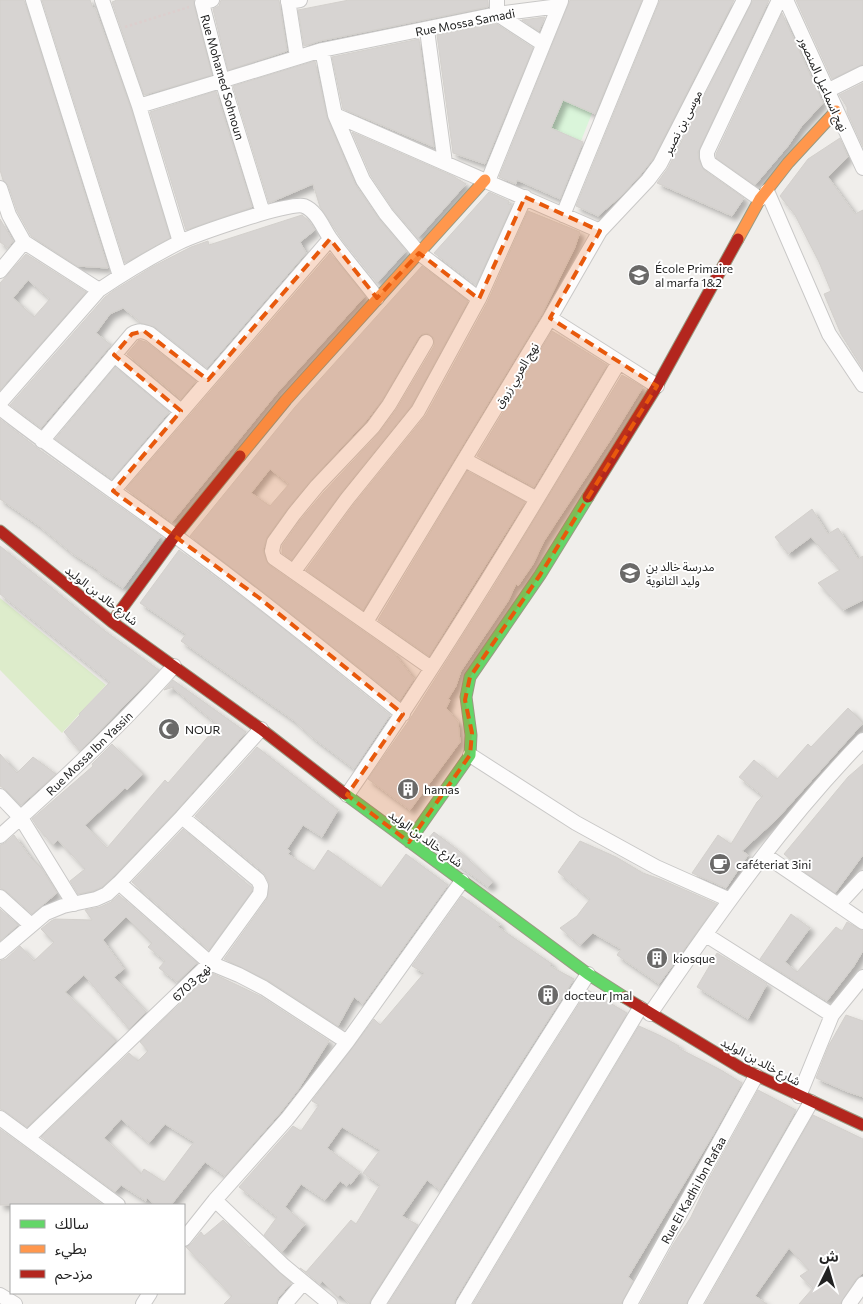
<svg xmlns="http://www.w3.org/2000/svg" width="863" height="1304" font-family="Commissioner,'Noto Sans Arabic',sans-serif">
	<defs>
		<filter id="shadow"><feDropShadow dx="4.5" dy="4.5" stdDeviation="2.5" flood-color="#0004"/></filter>
	</defs>
	<rect width="100%" height="100%" fill="#f0eeeb"/>
	<path fill="#ddeccb" d="M0 598 106 685 62 733 0 670Z"/>
	<path fill="#daf5da" d="M563 100 592 113 581 141 551 129Z"/>
	<path fill="#d7d4d2" stroke="#d3d0cc" fill-rule="evenodd" filter="url(#shadow)" d="M0 0H24L108 268 77 266 31 236 17 211 8 185 3 180 0 170Z
		M42 0H90L93 8H95L131 109 170 238 125 263Z
		M117 0H194V5L212 75 144 95 112 2Z
		M221 0H279L287 51 228 70 213 9 219 6Z
		M349 0H488V7L320 41 304 46 298 10Z
		M570 0H642L595 114 563 100 551 128 583 142 560 199 517 180 516 184 499 177Z
		M660 0H734L653 159 641 174 621 196 598 216 576 206Z
		M753 0H769L698 152 699 160 704 170 744 198 732 216 657 183 668 168Z
		M796 0H863V64L832 79Z
		M782 13 823 103 801 127 788 146 755 185 716 158V154Z
		M545 17 539 31 522 20Z
		M495 23 533 48 485 164 453 153 437 35Z
		M419 39 434 147 343 109 332 57Z
		M315 61 327 118 355 184 379 219 406 251 377 283 343 241 320 207 313 184 269 203 233 86Z
		M863 83V147L847 112V107L839 95Z
		M216 91 252 207 186 230 150 112Z
		M352 132 453 176 466 184 418 238 393 209 371 176Z
		M840 138 848 157 828 177 855 214 863 210V369L841 334 824 294 831 291 819 262 795 215 780 196 808 159Z
		M489 192 509 201 508 204 512 205 476 285 434 253Z
		M528 211 580 232 575 247 542 314 363 610 306 570 354 504 426 415 487 303Z
		M302 215 309 221 315 230 300 242 306 253 207 368 155 327 140 323 137 319 123 308 110 314 96 333 111 345 41 428 10 405 105 297 113 291 152 267 191 247 208 241 209 245Z
		M0 219 13 241 8 248 0 242Z
		M330 253 365 296 277 393 172 522 126 489Z
		M26 254 86 292 0 390V283ZM28 280 50 299 34 317 13 298Z
		M422 266 468 301 411 406 340 494 292 560 282 553V546L301 519 324 492 379 433 396 410 434 346V338L427 333 422 334 418 338 382 400 366 421 311 480 287 509 267 537 263 550 266 560 269 565 393 652 414 679 400 700 280 605 190 536 295 407ZM270 469 289 484 270 506 251 493Z
		M552 331 607 365 534 487 477 456Z
		M139 340 146 342 196 381 181 399 127 354Z
		M115 367 169 412 112 479 55 439Z
		M622 375 643 387 611 439 544 541 533 564 518 586 516 584 508 601 461 671 456 686 448 699 450 700 446 708 458 722 460 742 410 810 368 779 410 719 494 586Z
		M0 419 37 448 161 536 123 588 97 571 98 570 73 554 39 526 0 499Z
		M467 471 525 502 429 656 378 620Z
		M812 509 828 534 838 528 858 559 863 556V600L843 610 818 583 840 570 811 537 788 554 775 537Z
		M0 546 105 631 159 670 80 751 64 732 80 715 79 714 110 682 0 594Z
		M179 550 270 618 390 715 354 769 313 738 293 720 181 641 186 634 140 603Z
		M173 680 246 732 176 811 113 877 102 887 93 891 78 894 70 881 85 869 58 840 53 845 38 828 32 819 93 766 92 764 112 744 143 774 127 790 125 788 85 825 107 848 165 780 168 783 218 725 173 688 174 687 164 690Z
		M848 708 863 723 777 819 742 851 748 855 726 888 692 873 718 835 731 844 757 802 763 796 739 777 754 760 777 779 808 744 811 747Z
		M257 747 338 810 322 837 303 825 287 849 290 851 288 854 314 871 328 850 381 888 406 854 448 885 363 1004 354 997 338 1026 269 981 224 959 267 899 269 883 264 873 195 816Z
		M0 754 17 773 33 757 56 774 21 805 6 790 0 786Z
		M863 764V855L835 893 806 873 784 854 848 777Z
		M183 829 252 888V891L209 950 132 882Z
		M434 832 458 850 493 882 488 887 426 841Z
		M14 835 30 857 42 869 57 893 32 914 6 891 0 888V845L5 843Z
		M580 841 616 857 643 873 660 879 717 904 659 984 617 955 621 949 593 933 580 945 560 928 577 916 590 899 558 872Z
		M119 895 197 963 177 982 159 968 165 961 148 947 152 943 126 917 103 940 124 969 114 977 146 1012 129 1029 84 975 65 992 116 1041 27 1127 5 1111 0 1109V961L6 959 20 946 34 961 54 942 41 929 51 921 55 919 92 920 85 910 100 907 111 902Z
		M462 896 500 924 498 927 552 964 550 966 574 979 440 1190 427 1180 402 1216 418 1225 371 1299 369 1304H350L340 1295 338 1297 322 1281 320 1284 300 1268 306 1272 351 1220 356 1224 380 1185 363 1173 380 1150 342 1127 327 1148 360 1172 351 1184 349 1183 347 1186 340 1181 325 1200 301 1184 285 1207 305 1224 282 1252 264 1235 277 1217 239 1187 293 1126 301 1131 319 1105 312 1101 374 1019 380 1025 424 973 412 966Z
		M0 909 18 925 0 941Z
		M791 914 810 928 785 962 797 972 836 927 842 931 847 922 863 931V951L854 966 827 1001 760 959Z
		M717 953 767 984 748 1019 697 987Z
		M212 973 260 996 329 1041 298 1090 280 1113 225 1176 205 1162 171 1205H155L147 1198 146 1201 121 1185 115 1192 41 1137 129 1053 138 1061 148 1051 140 1042ZM121 1119 149 1143 165 1124 194 1142 164 1182 144 1169 141 1174 104 1138Z
		M588 990 627 1013 455 1300 454 1304H388Z
		M846 1015 863 1021V1097L848 1092 816 1078 829 1045Z
		M639 1026 661 1036 679 1046 678 1048 721 1070 742 1083 713 1135 628 1277 633 1281 621 1304H473Z
		M758 1090 796 1110 686 1304H640L674 1243 691 1217 707 1183Z
		M813 1115 863 1139V1273L856 1279 840 1304H799L813 1288 800 1276 809 1270 789 1248 755 1296 767 1304H705Z
		M0 1129 103 1205H0Z
		M223 1220 250 1248 251 1246 291 1283 278 1298 276 1304H224L232 1296 186 1247 191 1244 201 1232 204 1236Z"/>
	<g fill="none" stroke-linecap="round" stroke-linejoin="round">
		<g stroke="#c9c8c7" stroke-width="16">
			<path id="street" d="M33 0 120 276
				M102 0 139 106 180 242
				M212 0 202 3 222 80 263 213
				M288 0 297 57
				M497 0V14L543 44
				M786 0 863 168
				M288 2 300 0
				M427 30 445 163
				M322 50 335 115 363 180 386 214 419 253 479 299
				M827 91 863 73
				M139 106 322 50 497 14 559 6
				M335 115 600 231
				M488 181 561 1
				M0 188 9 215 24 242 99 290
				M767 191 829 334 863 385
				M760 199 709 163 707 157V152L779 0
				M563 215 651 0
				M0 271 24 242
				M550 318 657 386
				M426 342 389 405 373 427 317 486 294 514 274 542 272 551 274 558 431 668
				M114 355 181 411
				M0 403 99 290C124 273 151 257 178 243 194 235 290 201 304 206 317 211 323 228 330 238 345 259 362 278 377 298
				M0 408C64 458 132 503 197 552 267 604 335 659 403 714
				M42 441 132 334C139 330 143 331 150 334L208 380
				M465 460 537 499
				M113 491 330 239
				M294 571 347 499 418 411 479 299 525 197
				M366 622 550 318 600 231 648 180 660 164 744 0
				M261 729 182 817 119 883 210 963 239 975 264 988 347 1042
				M470 755 576 823 656 867 730 900
				M347 795C444 655 532 509 619 362
				M0 796 21 818 74 904
				M0 836C61 782 120 727 174 666
				M765 855 863 922
				M0 897 31 925
				M838 905 863 878
				M706 935 832 1015
				M0 952 46 913 63 906 96 899 107 894 119 883
				M650 1014C715 919 782 823 863 740
				M799 1096 832 1015 863 977
				M0 1118 118 1205
				M28 1138 210 963 260 894 261 886 258 880 182 817
				M215 1200 287 1119 347 1042 462 881
				M184 1239 215 1200 284 1266 330 1304
				M0 1295 15 1304
				M143 1304 150 1293
				M285 1304 303 1283
				M378 1304 588 974
				M463 1304 640 1008
				M630 1304 756 1076
				M695 1304 811 1102
				M849 1304 863 1284"/>
		</g>
		<g stroke="#999a82" stroke-width="13">
			<path id="fast" d="M345 794 588 974 624 997
				M409 842 470 755 471 735 466 697 470 677 540 575 588 497"/>
		</g>
		<g stroke="#999a82" stroke-width="13">
			<path id="slow" d="M738 239 760 199 788 163 836 111
				M240 456 286 400 485 180"/>
		</g>
		<g stroke="#999a82" stroke-width="13">
			<path id="jam" d="M588 497 657 386 738 239
				M0 531 112 622 261 729 345 794
				M112 622 175 536 240 456
				M624 997 741 1068 863 1125"/>
		</g>
		<path stroke="#dccecd" stroke-width="2.5" stroke-dasharray="2.5 2.5" stroke-linecap="butt" d="M125 27 189 7"/>
		<use href="#street" stroke="#fdfcfc" stroke-width="14"/>
		<use href="#fast" stroke="#63d668" stroke-width="11"/>
		<use href="#slow" stroke="#ff974d" stroke-width="11"/>
		<use href="#jam" stroke="#b3261e" stroke-width="11"/>
	</g>
	<path fill="#e8590c" fill-opacity="0.2" stroke="#e8590c" stroke-width="4" stroke-dasharray="10 6" stroke-linejoin="round" d="M525 197 600 231 550 318 657 386 540 575 470 677 465 700 472 733 470 755 409 842 347 795 403 714 258 597 113 491 181 411 114 355 132 334 144 331 208 380 330 239 377 298 419 253 479 299Z"/>
	<defs>
		<g id="school-disc" transform="scale(1.125)"><circle r="9.5" fill="#6a6968" stroke="#fff"/><path d="M0-5L7-2L0 1L-7-2ZM-4 1L0 2.5L4 1V4Q0 6-4 4Z" fill="#fff"/></g>
		<g id="mosque-disc" transform="scale(1.125)"><circle r="9.5" fill="#6a6968" stroke="#fff"/><path d="M3.5-4.9A6 6 0 1 0 3.5 4.9A5 5 0 1 1 3.5-4.9Z" fill="#fff"/></g>
		<g id="building-disc" transform="scale(1.125)"><circle r="9.5" fill="#6a6968" stroke="#fff"/><path d="M-4-6H4V6H1V3H-1V6H-4ZM-2.5-4.3h1.7v1.8h-1.7ZM.8-4.3h1.7v1.8H.8ZM-2.5-1h1.7V.8h-1.7ZM.8-1h1.7V.8H.8Z" fill="#fff"/></g>
		<g id="cafe-disc" transform="scale(1.125)"><circle r="9.5" fill="#6a6968" stroke="#fff"/><path d="M-5.5-4.5H6V0H3Q3 3.5 0 3.5H-2.5Q-5.5 3.5-5.5 0ZM3-3.2v2h1.7v-2ZM-6 4.5H4V6H-6Z" fill="#fff"/></g>
	</defs>
	<g fill-rule="evenodd">
		<use href="#school-disc" x="639" y="275"/>
		<use href="#school-disc" x="630" y="573"/>
		<use href="#mosque-disc" x="169" y="729"/>
		<use href="#building-disc" x="408" y="789"/>
		<use href="#cafe-disc" x="720" y="864"/>
		<use href="#building-disc" x="657" y="958"/>
		<use href="#building-disc" x="548" y="995"/>
	</g>
	<g text-anchor="middle" dominant-baseline="central" stroke-width="4" stroke-linejoin="round" paint-order="stroke">
		<g font-size="12" fill="#222" stroke="#fff">
			<text transform="translate(465 22) rotate(-11)">Rue Mossa Samadi</text>
			<text transform="translate(223 77) rotate(74)">Rue Mohamed Sohnoun</text>
			<text transform="translate(824 84) rotate(66)">نهج اسماعيل المنصور</text>
			<text transform="translate(682 122) rotate(-63)">موسى بن نصير</text>
			<text transform="translate(516 375) rotate(-59)">نهج العربي زروق</text>
			<text transform="translate(102 595) rotate(38)">شارع خالد بن الوليد</text>
			<text transform="translate(89 753) rotate(-44)">Rue Mossa Ibn Yassin</text>
			<text transform="translate(426 838) rotate(36)">شارع خالد بن الوليد</text>
			<text transform="translate(191 982) rotate(-44)">نهج 6703</text>
			<text transform="translate(761 1061) rotate(28)">شارع خالد بن الوليد</text>
			<text transform="translate(693 1190) rotate(-61)">Rue El Kadhi Ibn Rafaa</text>
		</g>
		<g font-size="12" fill="#222" stroke="#fff" text-anchor="start">
			<text x="655" y="268">École Primaire<tspan x="655" dy="14">al marfa 1&amp;2</tspan></text>
			<text x="646" y="566">مدرسة خالد بن<tspan x="646" dy="14">وليد الثانوية</tspan></text>
			<text x="185" y="729">NOUR</text>
			<text x="424" y="789">hamas</text>
			<text x="736" y="864">caféteriat 3ini</text>
			<text x="673" y="958">kiosque</text>
			<text x="564" y="995">docteur Jmal</text>
		</g>
	</g>
	<rect x="10" y="1204" width="175" height="90" fill="#ffffff" stroke="#a7a7a7"/>
	<rect x="20" y="1220" width="25" height="8" fill="#63d668" stroke="#a7a7a7"/>
	<text x="55" y="1229" font-size="15" fill="#222222">سالك</text>
	<rect x="20" y="1245" width="25" height="8" fill="#ff974d" stroke="#a7a7a7"/>
	<text x="55" y="1254" font-size="15" fill="#222222">بطيء</text>
	<rect x="20" y="1270" width="25" height="8" fill="#b3261e" stroke="#a7a7a7"/>
	<text x="55" y="1279" font-size="15" fill="#222222">مزدحم</text>
	<g transform="translate(828 1269) rotate(5)" stroke="#ffffff" stroke-width="4" paint-order="stroke">
	<path d="M0-4L9 19L0 12L-9 19Z" fill="#222222"/>
	<text y="-8" font-size="14" font-weight="bold" text-anchor="middle" fill="#222222">ش</text>
	</g>
</svg>
